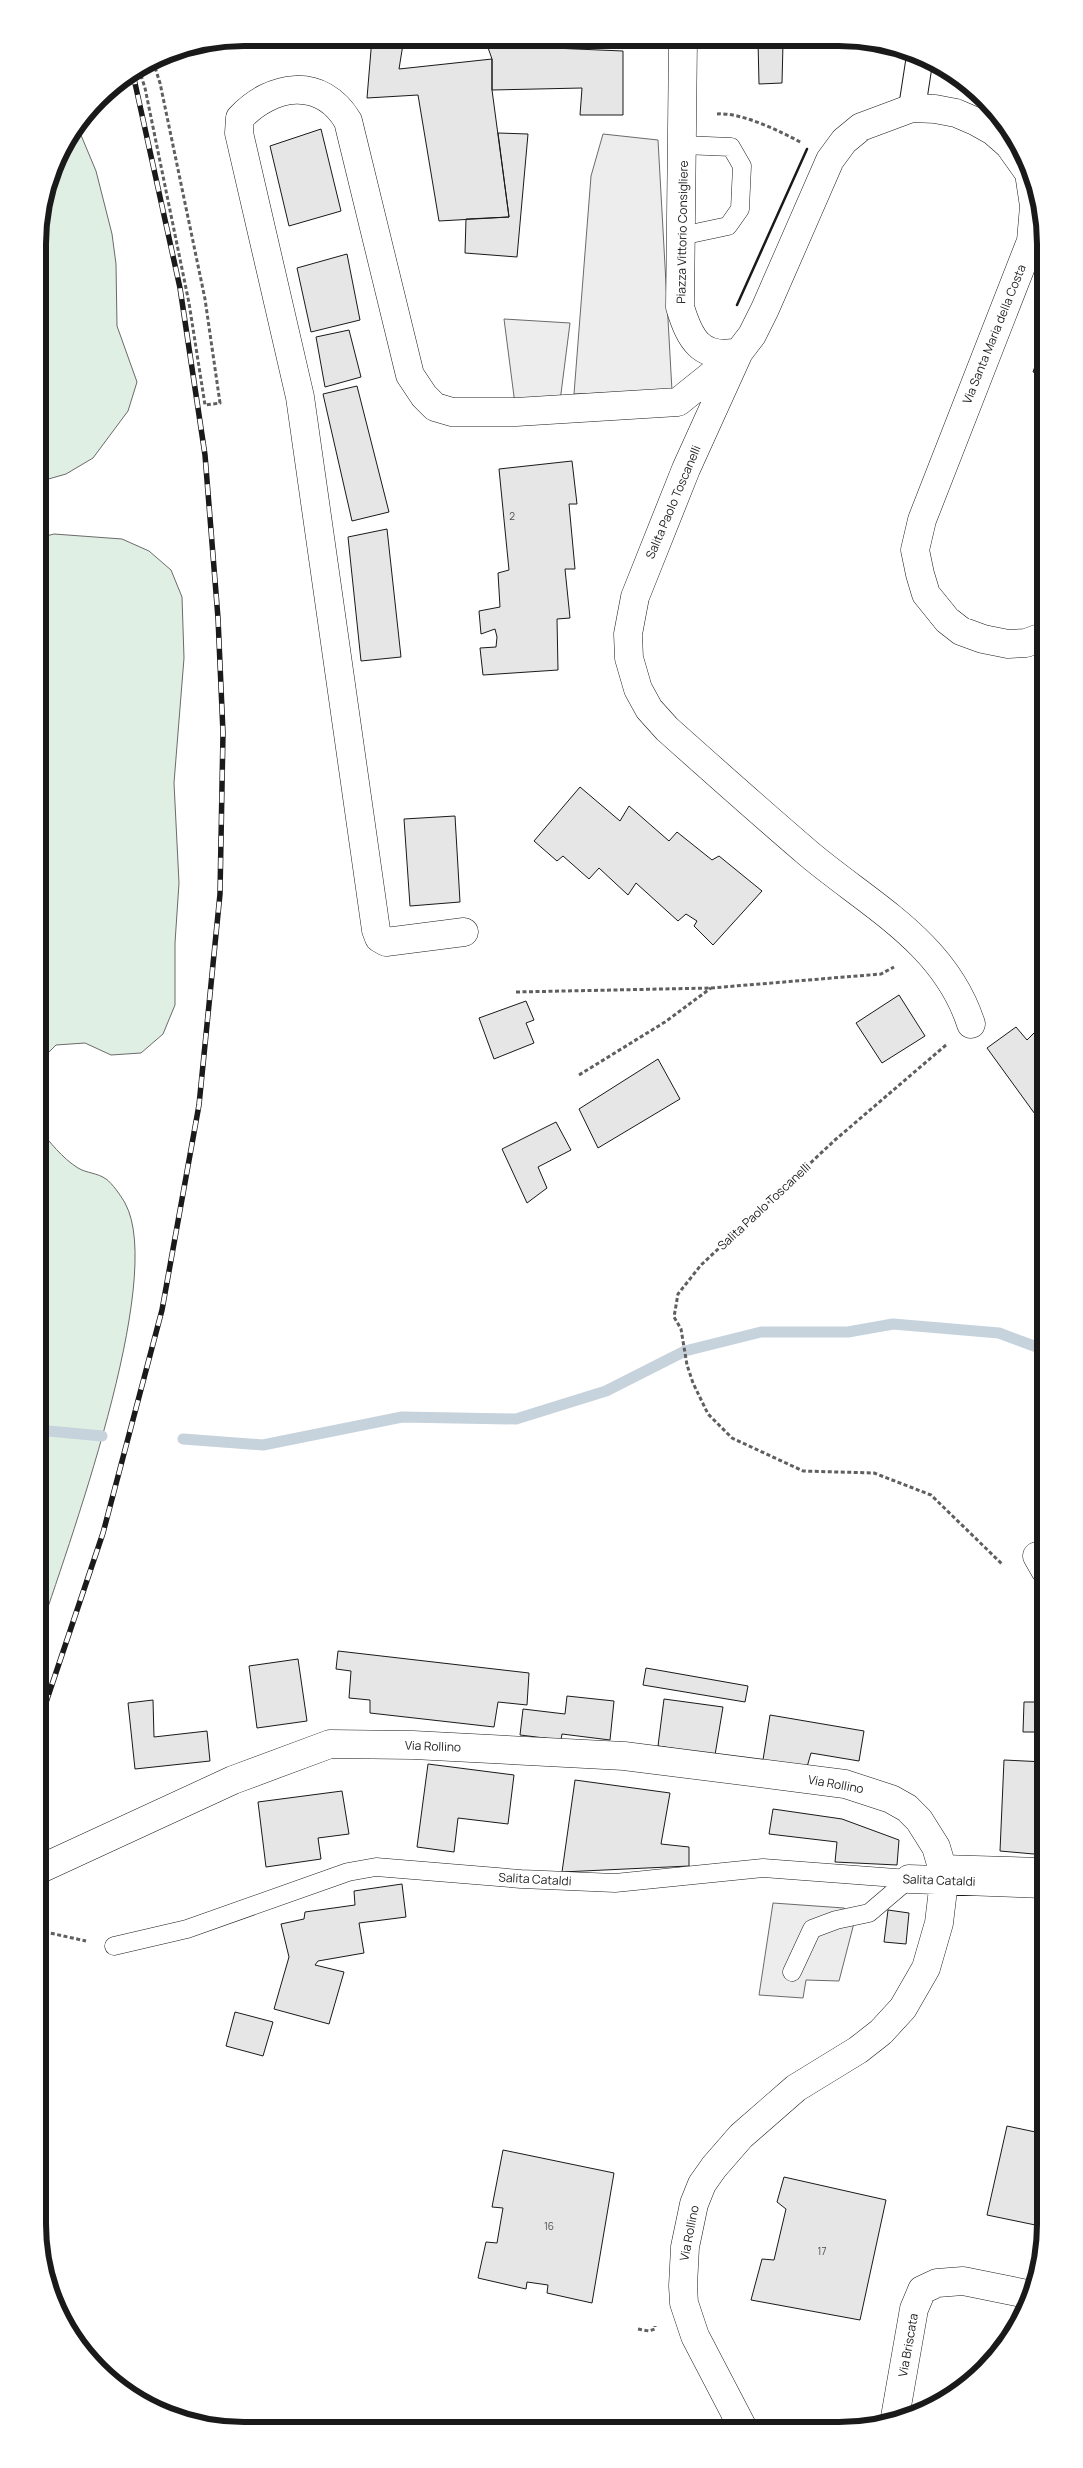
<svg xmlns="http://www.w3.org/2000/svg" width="1083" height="2468" font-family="Manrope,sans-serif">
	<rect width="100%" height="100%" fill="#fff"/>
	<path fill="#e0efe3" stroke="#6a6a6a" d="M78 128 96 171 112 234 116 264 117 326 137 382 128 411 93 458 66 474 38 482V231L59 153Z
		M54 534 122 539 149 551 171 570 182 597 184 658 174 783 179 883 175 943V1005L163 1034 141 1053 111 1055 85 1043 56 1045 38 1063V538Z
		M38 1128C50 1142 62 1158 78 1168 86 1173 98 1173 106 1179 112 1183 121 1196 125 1203 167 1279 66 1551 38 1637Z"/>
	<path fill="#ededed" stroke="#6a6a6a" d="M603 134 658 140 672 391 574 394 591 176Z
		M504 319 570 323 559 409 516 412Z
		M773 1903 844 1908 854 1923 839 1981 806 1980 803 1998 759 1995Z"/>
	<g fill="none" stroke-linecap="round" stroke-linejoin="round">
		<path stroke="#c6d2dc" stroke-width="11" d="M38 1430 102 1436
			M183 1439 263 1445 402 1417 516 1419 606 1391 685 1351 761 1332H848L893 1324 999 1333 1045 1350"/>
	</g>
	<path fill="#e6e6e6" stroke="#1a1a1a" d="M372 38H404L399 69 492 59V90L509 217 439 221 418 95 367 98Z
		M456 39H530L529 47Z
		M758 41H844V42L783 43 782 83 759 84Z
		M486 42 529 47 623 51V115H580L582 88 492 90V59Z
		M321 129 341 211 289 226 270 146Z
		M498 133 528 134 517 257 465 253 466 219 509 217Z
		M347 254 360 320 311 332 297 268Z
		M349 330 361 377 325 387 316 337Z
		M1045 338V376L1033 372Z
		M357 386 389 512 352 521 323 394Z
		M572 461 577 504H569L575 569H565L570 618 557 619 558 670 483 675 480 648 496 647 497 637 495 629 481 634 479 611 500 607 498 573 509 570 499 469Z
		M387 529 401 657 361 661 348 537Z
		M580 787 620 821 629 806 669 841 677 832 712 860 719 856 762 891 713 945 694 926 697 921 686 914 678 921 636 883 628 895 599 868 589 879 563 856 557 861 534 841Z
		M455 816 460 902 410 906 404 819Z
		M899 995 925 1036 882 1063 856 1023Z
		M526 1001 534 1020 526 1023 534 1043 494 1059 479 1018Z
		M1044 1023 1045 1026V1117L1040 1121 987 1048 1016 1027 1027 1040Z
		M658 1059 680 1099 598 1148 579 1109Z
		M556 1122 571 1150 538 1167 547 1188 527 1203 502 1149Z
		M338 1651 529 1673 527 1705 498 1702 494 1727 370 1713V1700L349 1698 351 1671 336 1669Z
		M298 1659 307 1721 257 1728 249 1666Z
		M646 1668 748 1686 745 1702 643 1685Z
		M567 1696 614 1701 610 1740 562 1734 561 1740 520 1735 523 1709 565 1714Z
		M664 1699 723 1707 715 1755 658 1746Z
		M153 1700 154 1737 207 1731 210 1761 135 1769 128 1703Z
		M1024 1702H1045V1732H1023Z
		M770 1715 864 1731 859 1761 811 1753 807 1767 763 1760Z
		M1004 1760 1045 1762V1855L1000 1851Z
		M428 1764 514 1775 508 1824 458 1818 454 1852 417 1847Z
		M575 1780 670 1793 661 1844 689 1847V1866L562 1872Z
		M342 1791 349 1834 318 1838 321 1859 266 1867 258 1802Z
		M773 1809 842 1819 899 1840 897 1865 835 1862 837 1842 769 1834Z
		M402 1884 406 1917 359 1923 364 1953 318 1961 315 1965 344 1972 329 2024 274 2009 289 1957 281 1924 304 1919 305 1912 355 1905 354 1891Z
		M888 1910 909 1913 906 1944 884 1942Z
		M235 2012 273 2022 263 2056 226 2046Z
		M1007 2126 1045 2134V2227L987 2215Z
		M503 2150 614 2173 592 2303 547 2293 548 2285 527 2282 526 2289 478 2278 486 2242 497 2243 503 2208 492 2207Z
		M784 2177 886 2200 860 2320 751 2300 762 2259 774 2260 786 2209 777 2202Z"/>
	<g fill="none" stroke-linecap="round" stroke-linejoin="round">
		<g stroke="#1a1a1a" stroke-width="19">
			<path id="service" d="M681 236 728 226 740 209 742 166 731 147 683 145
				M941 1864 1045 1867
				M114 1946 187 1929 348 1872 376 1867 521 1879 615 1883 763 1868 909 1879
				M792 1972 812 1929 836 1920 869 1913 909 1879"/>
		</g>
		<g stroke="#1a1a1a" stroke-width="28">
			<path id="pedestrian" d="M912 108 920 56"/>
		</g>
		<g stroke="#1a1a1a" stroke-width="29">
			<path id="minor" d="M683 40 680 307C690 340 701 360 739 352
				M464 932 386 942 379 938 376 930 300 397 239 133 240 118C272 84 321 76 348 121L410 375 424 396 435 407 452 412H516L678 402 734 357
				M971 1024C945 943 871 906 809 854 761 813 714 771 667 729L649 709 638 689 629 658 628 634 635 597 686 469 739 352 752 335 765 309 830 160 844 141 861 127 912 108 935 109 956 113 977 122 993 131 1009 145 1029 173 1034 206 1031 241 922 520 915 550 920 574 926 594 947 620 961 631 983 639 1008 644 1026 643 1045 636
				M1037 1556 1045 1570
				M38 1870 233 1780 330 1744 413 1745 624 1756 845 1784 891 1799 907 1808 919 1820 936 1847 941 1864 944 1881 939 1923 926 1968 903 2008 881 2032 858 2050 796 2088 741 2136 714 2167 702 2184 694 2204 685 2247 683 2286 684 2303 695 2336 744 2430
				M909 1879 1045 1884
				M894 2423 914 2309 922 2290 937 2283 963 2281 1032 2295"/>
		</g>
		<path stroke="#5f5f5f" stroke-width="3" stroke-dasharray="4 2.5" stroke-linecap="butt" d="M139 69 145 88 189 303 205 405 220 403 205 299 160 83 153 61
			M717 114C741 112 780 131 802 143
			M516 992 711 988 881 974 894 967
			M946 1045 835 1140 701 1265 678 1294 674 1317 681 1329 687 1365 693 1383 708 1414 732 1438 803 1471 874 1473 931 1495 1002 1564
			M579 1075 665 1022 711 988
			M38 1935 50 1933 86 1941
			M638 2329 649 2331 655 2329V2326"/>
		<use href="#service" stroke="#fff" stroke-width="18"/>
		<use href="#pedestrian" stroke="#fff" stroke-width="26"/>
		<use href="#minor" stroke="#fff" stroke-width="28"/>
		<g stroke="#1a1a1a" stroke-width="5.5">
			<path id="rail" d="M38 1726 103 1533 162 1310 199 1105 220 894 223 733 218 618 205 455 180 288 133 74"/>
		</g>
		<use href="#rail" stroke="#fff" stroke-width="4" stroke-dasharray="11" stroke-linecap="butt"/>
		<path stroke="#1a1a1a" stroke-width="2.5" d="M737 305 807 149"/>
	</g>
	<g text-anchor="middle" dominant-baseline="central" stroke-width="4" stroke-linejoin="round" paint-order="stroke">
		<g font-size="10" fill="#4d4d4d">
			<text x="512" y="516">2</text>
			<text x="549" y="2226">16</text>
			<text x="822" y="2251">17</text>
		</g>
		<g font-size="12" fill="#1a1a1a" stroke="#fff">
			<text transform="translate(682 232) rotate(-89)">Piazza Vittorio Consigliere</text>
			<text transform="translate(994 334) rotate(-68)">Via Santa Maria della Costa</text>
			<text transform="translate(673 502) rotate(-67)">Salita Paolo Toscanelli</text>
			<text transform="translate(764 1206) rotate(-43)">Salita Paolo Toscanelli</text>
			<text transform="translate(433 1746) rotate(2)">Via Rollino</text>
			<text transform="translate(836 1784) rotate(10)">Via Rollino</text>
			<text transform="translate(535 1879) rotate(3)">Salita Cataldi</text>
			<text transform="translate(939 1880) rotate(2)">Salita Cataldi</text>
			<text transform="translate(689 2233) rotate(-79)">Via Rollino</text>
			<text transform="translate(908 2345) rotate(-80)">Via Briscata</text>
		</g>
	</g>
	<path d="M0 0H1083V2468H0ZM244 46H839A198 198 0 0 1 1037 244V2224A198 198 0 0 1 839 2422H244A198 198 0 0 1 46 2224V244A198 198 0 0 1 244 46Z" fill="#fff" fill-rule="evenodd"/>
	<path fill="none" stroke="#1a1a1a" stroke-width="6" d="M244 46H839A198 198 0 0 1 1037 244V2224A198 198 0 0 1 839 2422H244A198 198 0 0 1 46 2224V244A198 198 0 0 1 244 46Z"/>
</svg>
